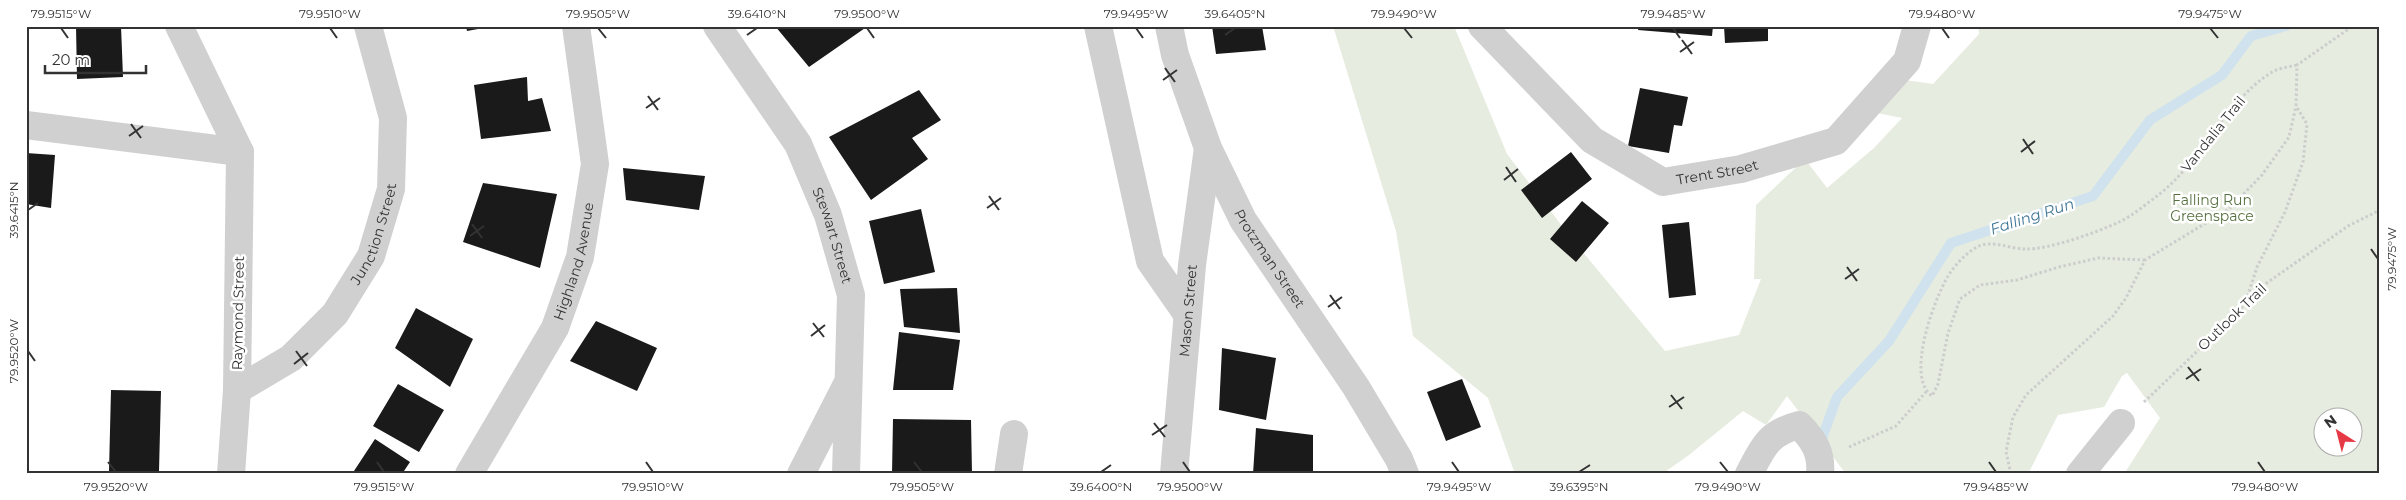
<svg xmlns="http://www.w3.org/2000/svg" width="2406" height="500" font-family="Montserrat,sans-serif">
	<rect width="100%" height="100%" fill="#fff"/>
	<path fill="#e6ecdf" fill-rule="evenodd" d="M1333 26H1454L1507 154 1572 239 1665 351 1739 335 1761 279H1754L1756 205 1805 159 1827 188 1874 148 1902 118 1872 112 1905 80 1933 84 1979 34 1978 26H2380V474H2124L2160 418 2127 373 2122 376 2104 407 2058 415 2028 474H1846L1787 396 1766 425 1743 411 1689 455 1662 474H1515L1488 398 1413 336 1396 231ZM2324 418H2354V448H2324Z"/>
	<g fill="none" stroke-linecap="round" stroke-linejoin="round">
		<path stroke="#cfe2ee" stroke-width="10" d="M1818 444 1821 441 1837 397 1889 341 1951 243 2093 196 2150 120 2222 75 2251 36 2286 26"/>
	</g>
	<path fill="#1a1a1a" d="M76 26H121L123 77 77 79Z
		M466 26H489V27L467 31Z
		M775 26H868L809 67Z
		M1212 26H1262L1266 50 1216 54Z
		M1639 26H1713L1712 36 1638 30Z
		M1724 26H1768V41L1725 43Z
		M1856 26H1869V29Z
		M527 77 528 101 542 98 551 131 481 139 474 85Z
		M1640 88 1688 97 1682 126 1674 125 1669 153 1628 146Z
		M919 90 941 120 912 138 928 159 871 200 829 137Z
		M1571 152 1592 179 1542 218 1521 190Z
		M26 153 55 155 51 208 26 204Z
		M623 168 705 176 699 210 626 200Z
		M483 183 557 194 540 268 463 242Z
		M1582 201 1609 223 1576 262 1550 239Z
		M921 209 935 272 884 284 869 221Z
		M1689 222 1696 295 1669 298 1662 225Z
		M957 288 960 333 904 327 900 289Z
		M416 308 473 339 450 387 395 348Z
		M596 321 657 348 637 391 570 361Z
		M899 332 960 340 953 390H893Z
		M1222 348 1276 358 1266 420 1219 410Z
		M1462 379 1481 427 1446 441 1427 392Z
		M398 384 444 410 419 452 373 426Z
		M111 390 161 391 159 471H109Z
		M893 419 971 420 972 474H892Z
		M1256 428 1313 435V474H1253Z
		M375 439 410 462 402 474H352Z"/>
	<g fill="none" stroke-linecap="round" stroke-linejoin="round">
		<path stroke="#cdcdcd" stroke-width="3" stroke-dasharray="2.5 2.5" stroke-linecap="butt" d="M2145 260 2098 258 2059 267 2017 280 1980 285 1960 299 1948 333 1938 384 1932 396C1905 377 1934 300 1948 276 1955 265 1966 253 1977 247 1990 239 2011 249 2025 249 2048 250 2098 232 2119 222 2132 216 2145 205 2157 196 2202 162 2223 103 2272 72 2279 68 2289 67 2297 65
			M2246 301 2257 267 2285 212 2303 162 2307 124 2296 106 2297 65 2353 26
			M2144 402 2233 317 2261 287 2348 226 2380 210
			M1849 447 1896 426 1926 392
			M2011 474 2006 452 2013 417 2026 395 2113 316 2126 298 2145 260 2229 209 2262 175 2289 137 2296 106"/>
		<g stroke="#d0d0d0" stroke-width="28">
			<path d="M179 26 240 152 237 390 231 474"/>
			<path id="s1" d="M717 26 798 144 828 215 851 295 846 474"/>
			<path d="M1098 26 1150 261 1187 314"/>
			<path id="s2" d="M1169 26 1175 55 1208 148 1243 220 1356 387 1399 459 1405 474"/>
			<path id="s3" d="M1482 26 1592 140 1663 182 1741 169 1836 141 1907 61 1917 26"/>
			<path d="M26 125 240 152"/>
			<path id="s4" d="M237 390 291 358 335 314 371 256 391 189 393 118 368 26"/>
			<path id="s5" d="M469 474 555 328 580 257 595 164 576 26"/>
			<path d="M801 474 846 386"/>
			<path d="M1008 474 1014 434"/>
			<path id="s6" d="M1174 474 1192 265 1208 148"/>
			<path d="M1749 474C1763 447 1768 433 1799 425 1814 440 1822 453 1820 474"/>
			<path d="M2080 474 2121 423"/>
		</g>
	</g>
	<path fill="none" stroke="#333" stroke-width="2" d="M61 28 68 38M330 28 337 38M598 28 606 38M867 28 874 38M1136 28 1143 38M1404 28 1412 38M1673 28 1680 38M1942 28 1949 38M2210 28 2218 38M747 35 757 28M1225 35 1235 28M1682 40 1692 54M1680 52 1694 42M1165 68 1175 82M1163 80 1177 70M648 96 658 110M646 108 660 98M131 124 141 138M129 136 143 126M2023 139 2033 154M2021 152 2035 141M1506 167 1516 182M1504 180 1518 169M989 196 999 210M987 208 1001 198M28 210 38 203M472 224 482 238M470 236 484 226M2371 249 2378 259M1847 267 1857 281M1845 279 1859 269M1330 295 1340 309M1328 307 1342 297M813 323 824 337M811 336 825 325M28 351 35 361M296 351 307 366M294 364 308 353M2188 367 2199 381M2186 379 2201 369M1671 395 1682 409M1669 407 1684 397M1154 423 1165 437M1152 435 1167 425M108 462 116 472M377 462 384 472M646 462 653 472M914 462 922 472M1183 462 1190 472M1452 462 1459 472M1720 462 1728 472M1989 462 1996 472M2258 462 2265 472M1101 472 1111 465M1579 472 1590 465"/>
	<g text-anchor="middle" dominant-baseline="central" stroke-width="5" stroke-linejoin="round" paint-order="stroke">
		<g font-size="14" fill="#333" stroke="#fff">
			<text transform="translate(2213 134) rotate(-51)">Vandalia Trail</text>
			<text stroke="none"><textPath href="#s3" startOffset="296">Trent Street</textPath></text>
			<text stroke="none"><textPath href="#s4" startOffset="215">Junction Street</textPath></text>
			<text stroke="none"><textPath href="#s1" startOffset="241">Stewart Street</textPath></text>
			<text stroke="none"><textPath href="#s2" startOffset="255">Protzman Street</textPath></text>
			<text stroke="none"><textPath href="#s5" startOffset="239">Highland Avenue</textPath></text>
			<text stroke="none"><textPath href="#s6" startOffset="164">Mason Street</textPath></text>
			<text transform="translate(238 313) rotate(-89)">Raymond Street</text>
			<text transform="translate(2232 317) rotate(-44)">Outlook Trail</text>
		</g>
		<g font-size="14" fill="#56703f" stroke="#fff">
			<text x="2212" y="200">Falling Run<tspan x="2212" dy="16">Greenspace</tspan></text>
		</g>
		<g font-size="15" font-style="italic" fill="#3f7597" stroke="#fff">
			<text transform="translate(2032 216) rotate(-18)">Falling Run</text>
		</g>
	</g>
	<rect width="2406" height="500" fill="none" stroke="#ffffff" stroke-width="55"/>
	<g transform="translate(2338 432) rotate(324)"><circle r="24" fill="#ffffff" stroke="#adadad"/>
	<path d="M0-4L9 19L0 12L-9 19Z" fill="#e63946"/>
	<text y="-8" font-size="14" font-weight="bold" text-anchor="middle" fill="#333333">N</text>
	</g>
	<path d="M45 65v8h101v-8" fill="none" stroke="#333333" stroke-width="2.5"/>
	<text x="52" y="65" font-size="15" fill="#333333" stroke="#ffffff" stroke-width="4" paint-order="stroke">20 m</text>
	<rect x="28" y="28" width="2350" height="444" fill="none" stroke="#333" stroke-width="2"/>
	<g font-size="12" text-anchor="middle" fill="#333">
		<text x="61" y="18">79.9515°W</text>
		<text x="330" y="18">79.9510°W</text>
		<text x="598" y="18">79.9505°W</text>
		<text x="757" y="18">39.6410°N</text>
		<text x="867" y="18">79.9500°W</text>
		<text x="1136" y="18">79.9495°W</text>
		<text x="1235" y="18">39.6405°N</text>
		<text x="1404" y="18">79.9490°W</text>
		<text x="1673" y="18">79.9485°W</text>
		<text x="1942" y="18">79.9480°W</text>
		<text x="2210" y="18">79.9475°W</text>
		<text transform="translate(14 210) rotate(-90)" y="4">39.6415°N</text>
		<text transform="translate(2392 259) rotate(-90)" y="4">79.9475°W</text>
		<text transform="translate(14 351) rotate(-90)" y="4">79.9520°W</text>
		<text x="116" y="491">79.9520°W</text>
		<text x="384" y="491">79.9515°W</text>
		<text x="653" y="491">79.9510°W</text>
		<text x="922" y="491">79.9505°W</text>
		<text x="1101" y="491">39.6400°N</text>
		<text x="1190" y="491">79.9500°W</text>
		<text x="1459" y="491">79.9495°W</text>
		<text x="1579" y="491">39.6395°N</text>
		<text x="1728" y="491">79.9490°W</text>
		<text x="1996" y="491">79.9485°W</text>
		<text x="2265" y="491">79.9480°W</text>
	</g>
</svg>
